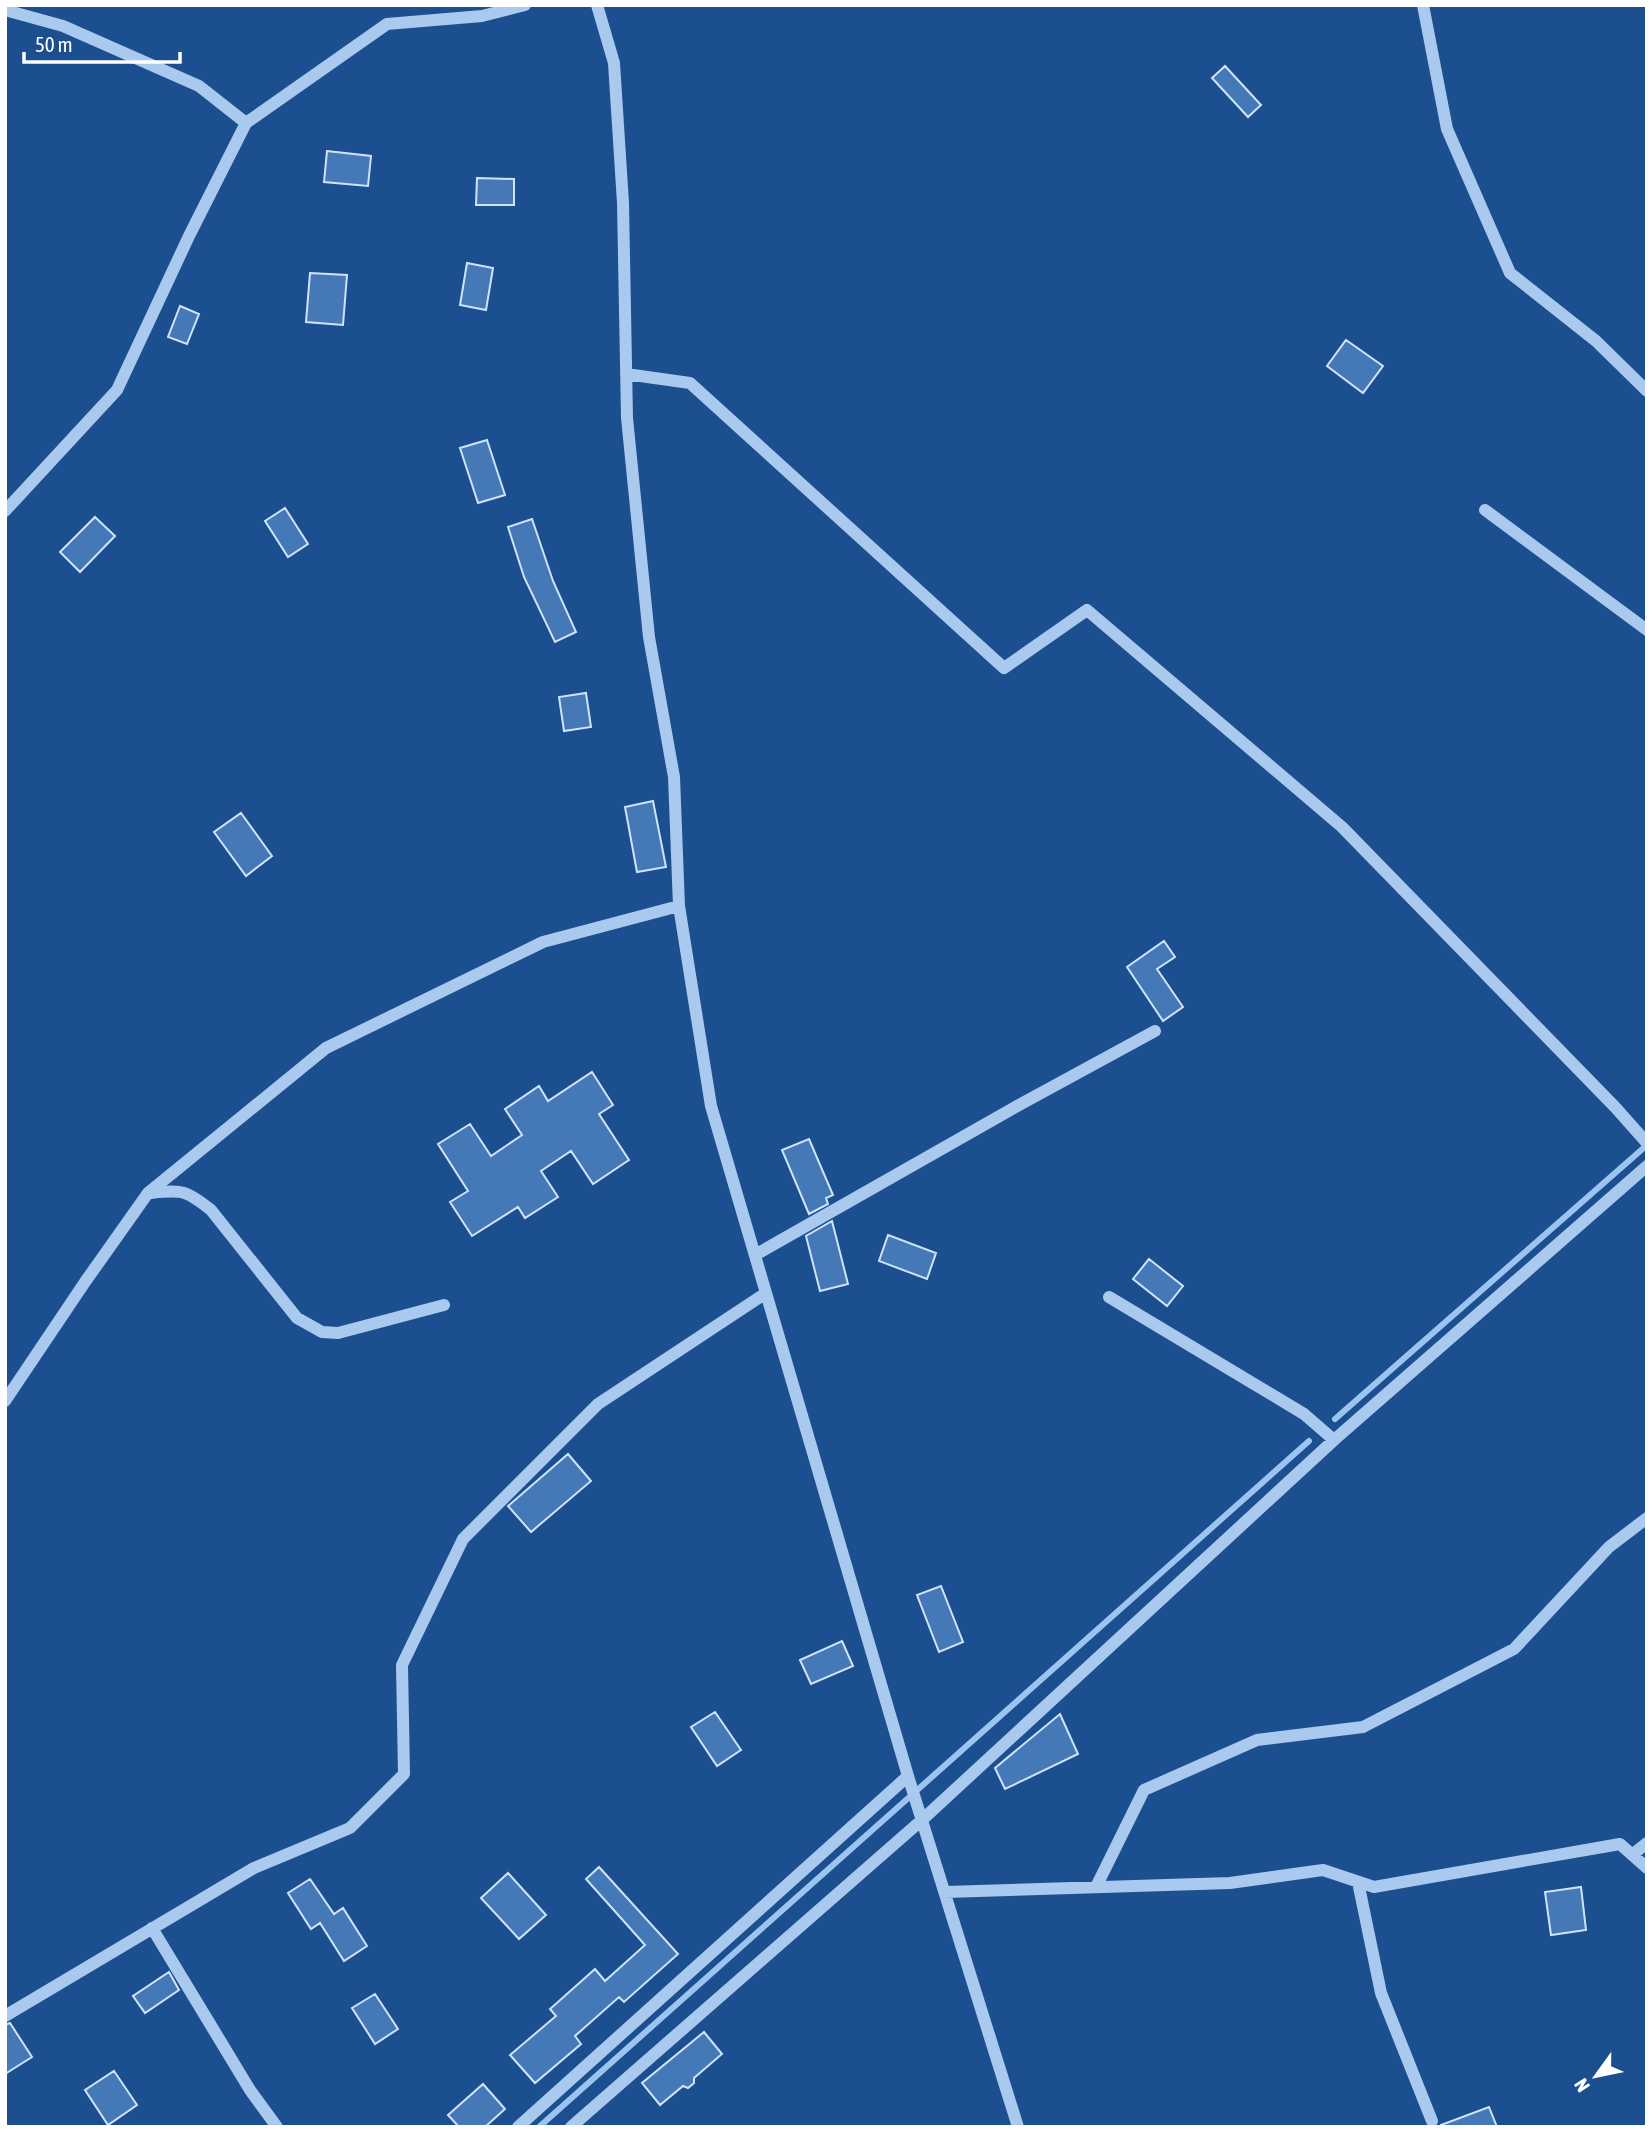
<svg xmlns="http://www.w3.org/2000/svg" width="1652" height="2132" font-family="'Asap Condensed',sans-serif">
	<rect width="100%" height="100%" fill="#1b4f8f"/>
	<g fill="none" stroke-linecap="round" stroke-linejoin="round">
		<path stroke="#9cc4f0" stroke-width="6" d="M1335 1419 1647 1145
			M539 2127 1309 1441"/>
	</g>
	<path fill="#4478b7" stroke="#cfe3fa" stroke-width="2" d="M1225 66 1261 105 1248 117 1212 78Z
		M327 151 371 156 368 186 324 182Z
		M477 178 514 179V205H476Z
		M467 263 493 268 486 310 460 305Z
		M310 273 347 275 343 325 306 322Z
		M180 306 199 314 187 344 168 337Z
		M1346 340 1383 366 1363 393 1327 366Z
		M487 440 505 495 478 503 460 448Z
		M285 508 308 544 288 557 265 521Z
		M95 517 115 536 80 572 60 552Z
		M532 519 553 581 576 632 555 642 524 577 508 527Z
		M586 693 591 727 564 731 559 697Z
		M653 801 666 867 637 872 625 807Z
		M241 813 272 856 246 876 214 832Z
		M1164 941 1175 957 1157 969 1183 1007 1163 1021 1127 967Z
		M592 1072 613 1105 599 1114 629 1160 593 1184 571 1151 541 1171 558 1197 525 1218 518 1207 472 1236 450 1202 468 1191 438 1144 470 1124 491 1156 522 1135 505 1109 539 1086 548 1101Z
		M809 1139 833 1195 826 1198 828 1204 809 1214 782 1150Z
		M832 1221 848 1284 820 1291 806 1236Z
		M888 1235 936 1253 927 1279 879 1261Z
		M1149 1259 1183 1286 1167 1306 1133 1279Z
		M568 1454 591 1481 531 1532 508 1506Z
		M941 1586 963 1642 939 1652 917 1595Z
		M842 1641 853 1666 811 1684 800 1660Z
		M715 1712 741 1750 717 1766 691 1727Z
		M1060 1714 1078 1754 1005 1789 995 1768Z
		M599 1867 678 1954 624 2002 619 1997 575 2036 581 2044 535 2083 510 2055 556 2016 550 2009 595 1969 605 1981 645 1945 586 1879Z
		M508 1873 546 1915 519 1939 481 1898Z
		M310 1879 334 1914 343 1908 367 1946 344 1961 320 1923 311 1929 288 1893Z
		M1581 1887 1586 1930 1551 1935 1545 1892Z
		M169 1972 179 1990 145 2013 133 1996Z
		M375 1994 398 2029 375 2044 352 2008Z
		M10 2023 32 2057 5 2074V2025Z
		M704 2032 722 2054 694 2078V2083L688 2088 683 2086 660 2105 642 2083Z
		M114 2071 137 2105 108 2125 85 2090Z
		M483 2084 505 2109 485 2127H459L448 2115Z
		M1489 2107 1497 2127H1441V2125Z"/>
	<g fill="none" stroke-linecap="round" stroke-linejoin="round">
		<path stroke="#a9c9ee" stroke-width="12" d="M597 5 614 63 623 203 627 418 649 637 674 777 679 906 711 1106 908 1776 1018 2127
			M1423 5 1447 129 1510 273 1596 341 1647 391
			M5 10 63 26 199 86 246 123
			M626 374 690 383 1004 668 1087 610 1342 827 1615 1107 1647 1143
			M1485 510 1647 630
			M5 511 117 390 189 236 246 123 387 24 482 16 525 5
			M150 1193C182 1190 185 1189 211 1210L297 1318 322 1332 338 1333 444 1305
			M755 1255 1019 1105 1155 1031
			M1109 1297 1304 1414 1334 1440
			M5 1401 85 1282 148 1193 326 1048 543 942 679 906
			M1632 1855 1647 1843
			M1358 1882 1381 1993 1432 2121
			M1096 1887 1144 1790 1257 1740 1363 1727 1514 1649 1609 1547 1647 1518
			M945 1892 1230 1883 1323 1870 1374 1887 1620 1844 1647 1868
			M152 1928 250 2090 277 2127
			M5 2016 254 1868 350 1828 404 1774 402 1665 463 1539 598 1404 766 1293
			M518 2127 908 1776
			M571 2127 923 1819 1334 1440 1647 1166"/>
	</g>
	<rect width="1652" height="2132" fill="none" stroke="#ffffff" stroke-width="14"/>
	<g transform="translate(1596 2076) rotate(237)" stroke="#1b4f8f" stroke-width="5" paint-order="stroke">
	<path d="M0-5L12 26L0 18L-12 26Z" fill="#ffffff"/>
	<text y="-10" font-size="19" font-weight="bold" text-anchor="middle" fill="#ffffff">N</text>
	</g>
	<path d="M24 52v10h156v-10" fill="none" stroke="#ffffff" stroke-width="3.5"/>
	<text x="35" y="52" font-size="21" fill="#ffffff" stroke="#1b4f8f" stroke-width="5" paint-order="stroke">50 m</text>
</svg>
